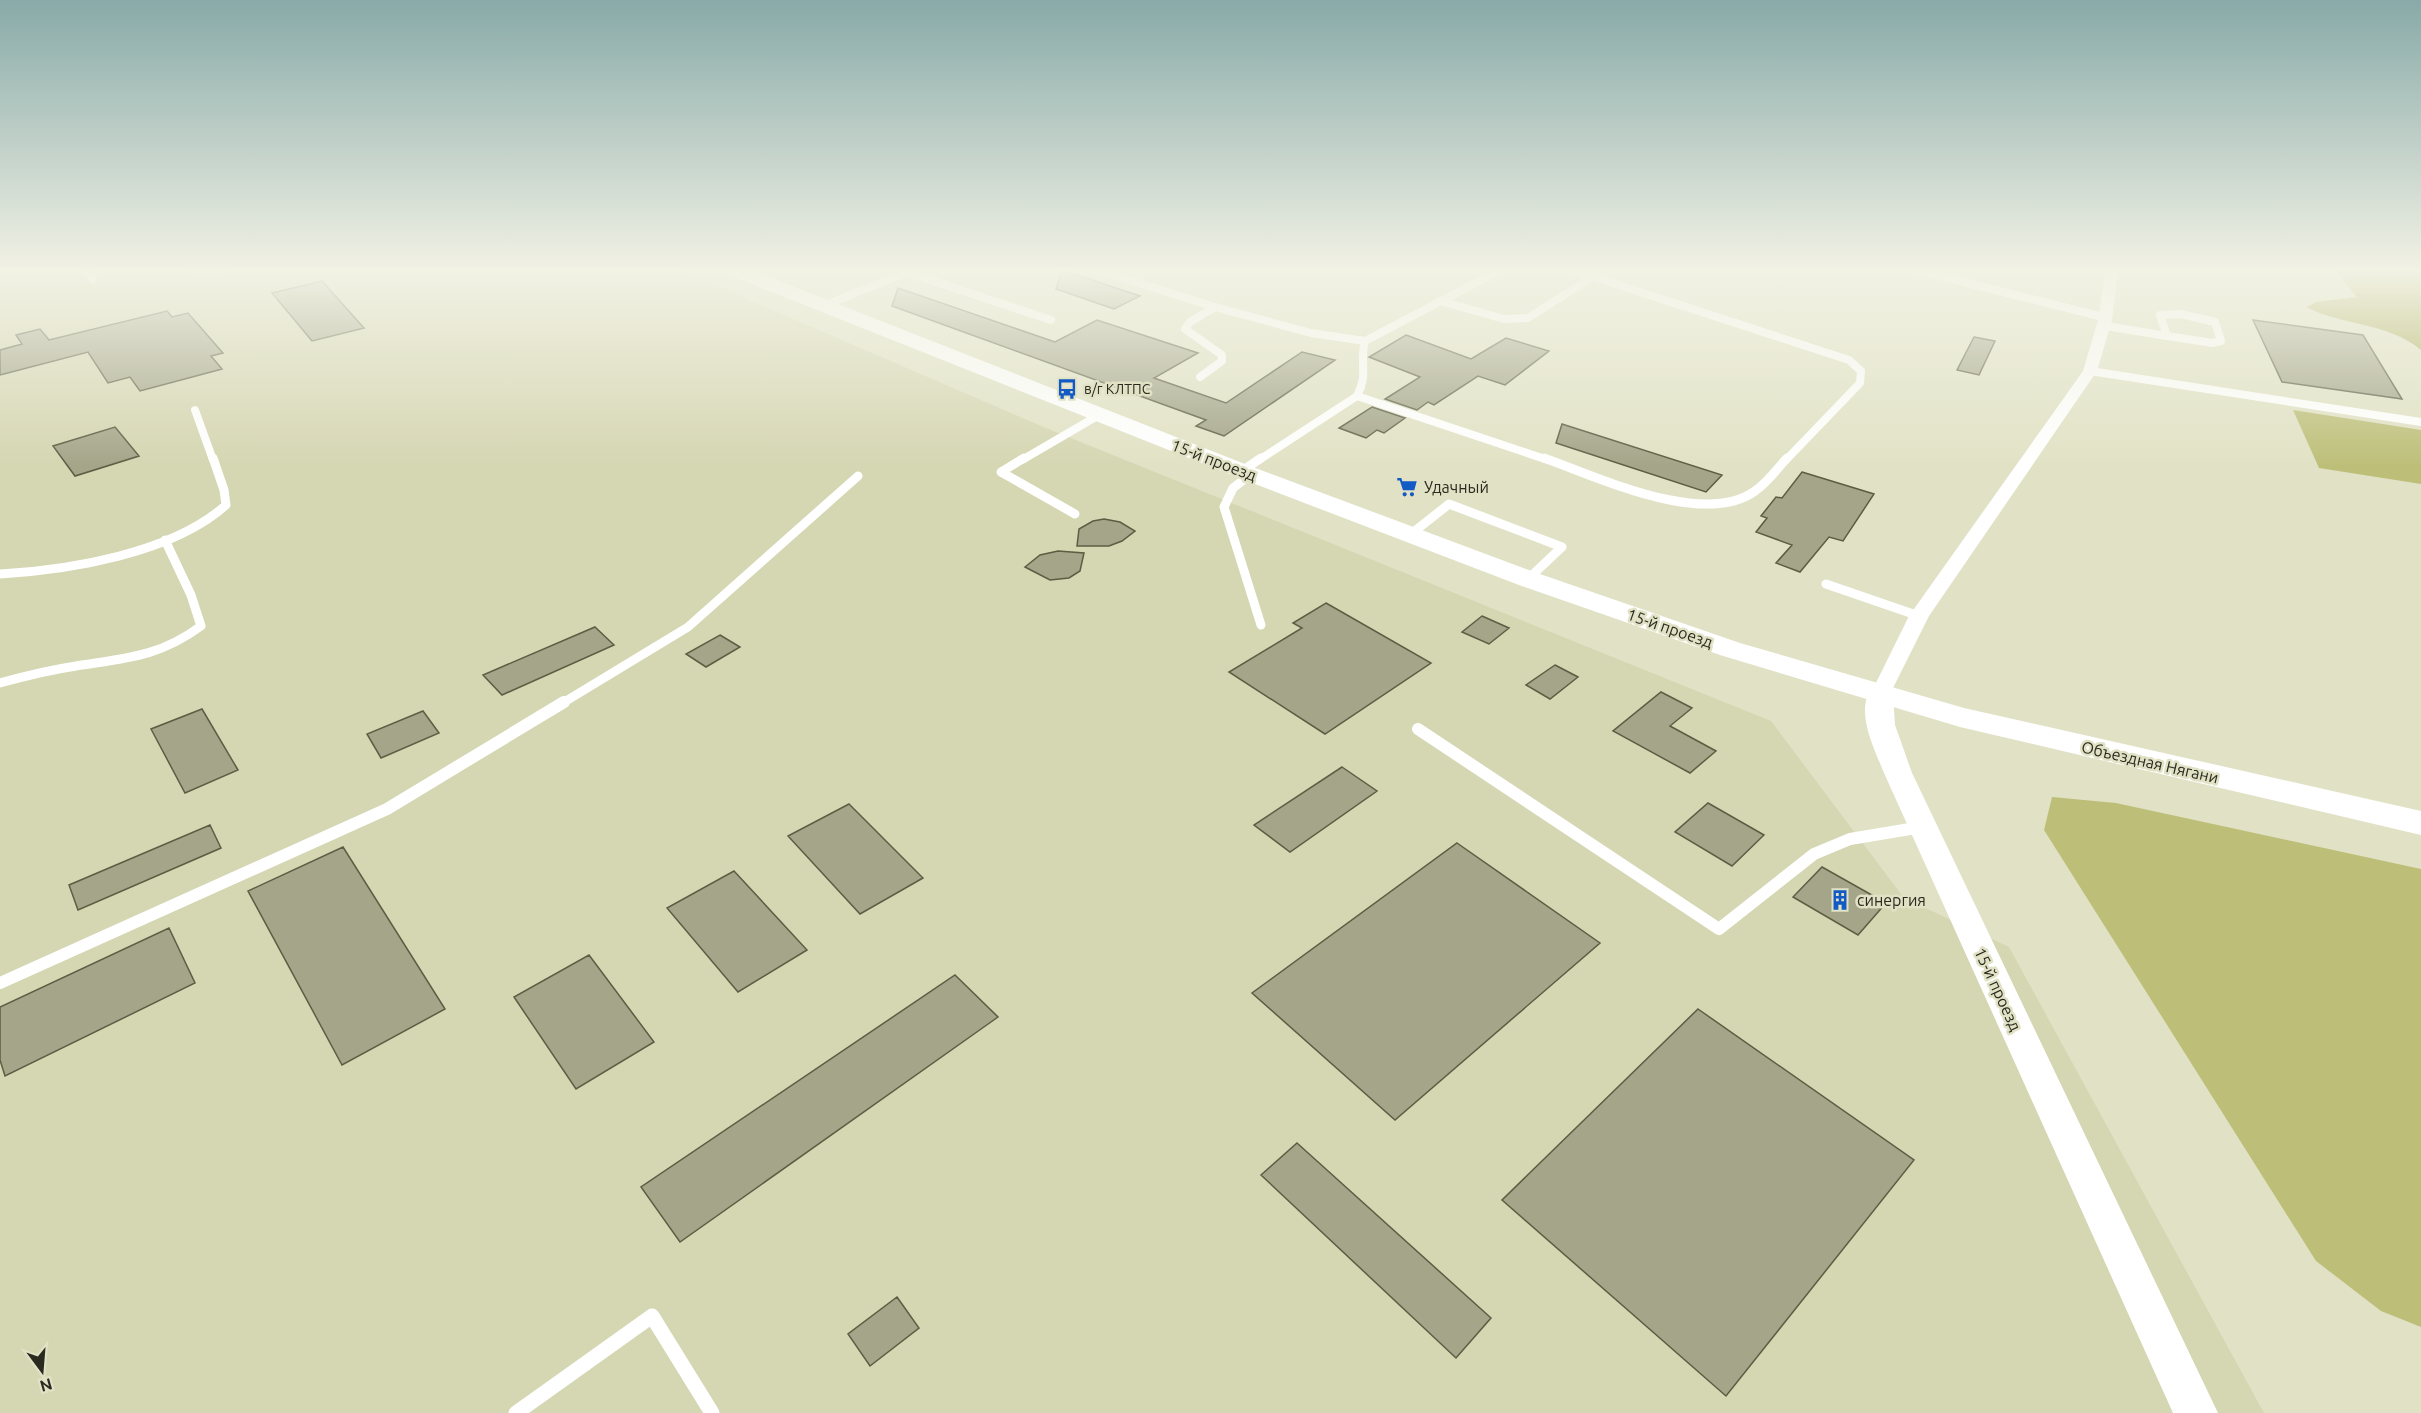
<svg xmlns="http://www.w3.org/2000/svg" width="2421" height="1413" font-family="Ubuntu,sans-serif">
	<rect width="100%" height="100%" fill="#e1e2c5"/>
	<path fill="#d5d6b2" d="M0 268H185L200 280 247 268H675L1041 426 1771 721 1904 898 2009 947 2264 1413H0Z"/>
	<path fill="#bdbf79" d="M2293 410 2421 430V484L2319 468Z
		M2052 797 2116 803 2421 869V1327L2381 1311 2316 1261 2044 830Z"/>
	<path fill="#adaf5b" d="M2342 268H2421V350C2388 322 2342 326 2306 307L2316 302 2357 297 2335 270Z"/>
	<path fill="#a4a589" stroke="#5c5d43" stroke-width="1.5" d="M1062 270 1140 296 1114 309 1056 289Z
		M322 281 364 328 312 341 272 293Z
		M898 288 1055 342 1097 320 1198 353 1154 378 1226 403 1302 352 1335 360 1224 436 1196 426 1206 420 892 306Z
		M167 311 172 317 188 313 223 353 211 356 222 369 140 391 130 377 108 383 88 352 0 375V350L22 344 16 335 40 329 49 340Z
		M2253 320 2363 335 2402 399 2282 382Z
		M1406 335 1471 359 1506 338 1549 351 1505 385 1478 376 1434 405 1428 402 1417 410 1385 399 1420 377 1369 357Z
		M1974 337 1995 341 1979 375 1957 370Z
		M1372 407 1405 418 1384 433 1377 430 1366 438 1339 428Z
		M1562 424 1722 475 1706 492 1556 443Z
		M115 427 139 456 75 476 53 446Z
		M1802 472 1874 494 1843 541 1829 537 1800 572 1776 563 1792 545 1756 532 1767 518 1761 516 1776 497 1782 498Z
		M1104 519 1120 522 1135 531 1122 541 1109 546H1077L1079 529 1093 521Z
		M1058 551 1084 553 1080 571 1069 578 1050 580 1025 567 1040 555Z
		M1326 603 1431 663 1325 734 1229 672 1302 628 1293 623Z
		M1482 616 1509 628 1489 644 1462 632Z
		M595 627 614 645 502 695 483 675Z
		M720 635 740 647 706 667 686 654Z
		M1555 665 1578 677 1550 699 1526 685Z
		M1661 692 1692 708 1670 726 1716 751 1690 773 1613 731Z
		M202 709 238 770 185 793 151 729Z
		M423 711 439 733 381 758 367 734Z
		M1342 767 1377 791 1290 852 1254 825Z
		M1708 803 1764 835 1732 866 1675 832Z
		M849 804 923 878 860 914 788 836Z
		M210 825 221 848 78 910 69 885Z
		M1457 843 1600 943 1395 1120 1252 993Z
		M343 847 445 1009 342 1065 248 891Z
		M1822 867 1886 903 1858 935 1793 897Z
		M734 871 807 950 738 992 667 908Z
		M169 928 195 983 5 1076 0 1060V1007Z
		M589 955 654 1042 576 1089 514 997Z
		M955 975 998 1017 680 1242 641 1187Z
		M1698 1009 1914 1160 1726 1396 1502 1200Z
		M1297 1143 1491 1318 1456 1358 1261 1175Z
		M897 1297 919 1328 870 1366 848 1334Z"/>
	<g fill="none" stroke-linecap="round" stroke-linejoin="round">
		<path stroke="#fff" stroke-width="8" d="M83 268 93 279
			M1091 268 1215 307 1311 333 1365 341 1504 268
			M1567 268 1849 360 1861 371 1860 383 1786 460
			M1908 268 2107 318
			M906 272 1051 320
			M1444 302 1504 319 1528 318 1606 268
			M823 306 912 270
			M2181 314 2215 322 2221 341 2213 343 2167 336 2160 315Z
			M2106 326 2167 336
			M2090 371 2421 422
			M1200 377 1222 361V355L1185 329 1190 322 1215 307
			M1357 396C1369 374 1359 363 1365 341
			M195 410 213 460
			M1022 460 1099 415
			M1259 460 1357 396 1548 460"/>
		<path stroke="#fff" stroke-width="9" d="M1024 458 1001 472 1075 514
			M1544 458C1598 477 1704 528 1755 491 1767 483 1777 469 1787 458
			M1242 471 1261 458
			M1250 475 1233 488 1224 507 1261 625
			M1411 534 1449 504 1562 547 1528 579
			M0 574C70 570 173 553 226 505L224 490 213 458
			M1826 584 1919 616
			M0 683C25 676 50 670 76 666 126 658 159 657 201 626L191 595 165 540
			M561 704 688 627 858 476"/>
		<path stroke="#fff" stroke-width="12" d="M1418 729 1719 929 1814 854 1850 839 1922 827
			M0 983 387 809 564 702"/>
		<path stroke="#fff" stroke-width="15" d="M516 1413 652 1316 712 1413"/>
		<path fill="#fff" fill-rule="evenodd" d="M2106 268H2118L2112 320 2097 371 1929 616 1887 700H1873L1870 695 1909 616 2083 371 2098 320Z"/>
		<path fill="#fff" fill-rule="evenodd" d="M1880 686 1889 689 1893 695 1895 725 1912 773 2218 1413H2173L1884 773C1875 750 1855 713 1871 689Z"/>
		<path fill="#fff" fill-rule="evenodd" d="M719 268H746L1250 466 1537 573 1740 643 1964 708 2421 811V835L1960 727 1720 655 1519 585 1234 476 722 272Z"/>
	</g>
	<linearGradient id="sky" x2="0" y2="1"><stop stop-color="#88aaa8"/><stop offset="0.58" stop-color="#f2f2e5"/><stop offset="1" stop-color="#f2f2e5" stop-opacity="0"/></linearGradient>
	<rect width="2421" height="466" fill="url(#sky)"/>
	<defs>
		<g id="bus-bare" transform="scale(1.62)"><path d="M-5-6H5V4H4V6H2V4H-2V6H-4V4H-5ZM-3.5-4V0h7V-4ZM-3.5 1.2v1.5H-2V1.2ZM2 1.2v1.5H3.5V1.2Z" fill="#135ac5" stroke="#e1e2c5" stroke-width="2.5" paint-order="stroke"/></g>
		<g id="supermarket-bare" transform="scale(1.62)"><path d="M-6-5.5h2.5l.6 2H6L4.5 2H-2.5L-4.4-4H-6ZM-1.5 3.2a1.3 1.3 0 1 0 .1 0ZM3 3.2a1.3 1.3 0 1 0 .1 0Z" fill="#135ac5" stroke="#e1e2c5" stroke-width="2.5" paint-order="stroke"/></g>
		<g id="building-bare" transform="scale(1.62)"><path d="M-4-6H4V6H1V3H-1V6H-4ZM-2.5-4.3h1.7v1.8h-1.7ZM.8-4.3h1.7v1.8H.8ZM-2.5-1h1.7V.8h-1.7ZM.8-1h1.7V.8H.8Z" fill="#135ac5" stroke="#e1e2c5" stroke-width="2.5" paint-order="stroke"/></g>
	</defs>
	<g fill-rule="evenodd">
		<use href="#bus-bare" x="1067" y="389"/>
		<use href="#supermarket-bare" x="1407" y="487"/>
		<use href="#building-bare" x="1840" y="900"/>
	</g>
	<g text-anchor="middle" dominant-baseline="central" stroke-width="5" stroke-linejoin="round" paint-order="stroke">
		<g font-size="14" fill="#2a2a1f" stroke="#e1e2c5" text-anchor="start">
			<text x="1084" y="389">в/г КЛТПС</text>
		</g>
		<g font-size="16" fill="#2a2a1f" stroke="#e1e2c5">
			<text transform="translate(1214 460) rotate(21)">15-й проезд</text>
			<text transform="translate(1670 628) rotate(19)">15-й проезд</text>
			<text transform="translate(2150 762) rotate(13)">Объездная Нягани</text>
			<text transform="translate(1998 989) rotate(65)">15-й проезд</text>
		</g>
		<g font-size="16" fill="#2a2a1f" stroke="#e1e2c5" text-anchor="start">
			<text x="1424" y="487">Удачный</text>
			<text x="1857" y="900">синергия</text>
		</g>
	</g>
	<g transform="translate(42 1371) rotate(164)" stroke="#e1e2c5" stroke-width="4.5" paint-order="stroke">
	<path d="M0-4.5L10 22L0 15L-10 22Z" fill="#2a2a1f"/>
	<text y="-9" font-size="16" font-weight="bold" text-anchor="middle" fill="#2a2a1f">N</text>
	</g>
</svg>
